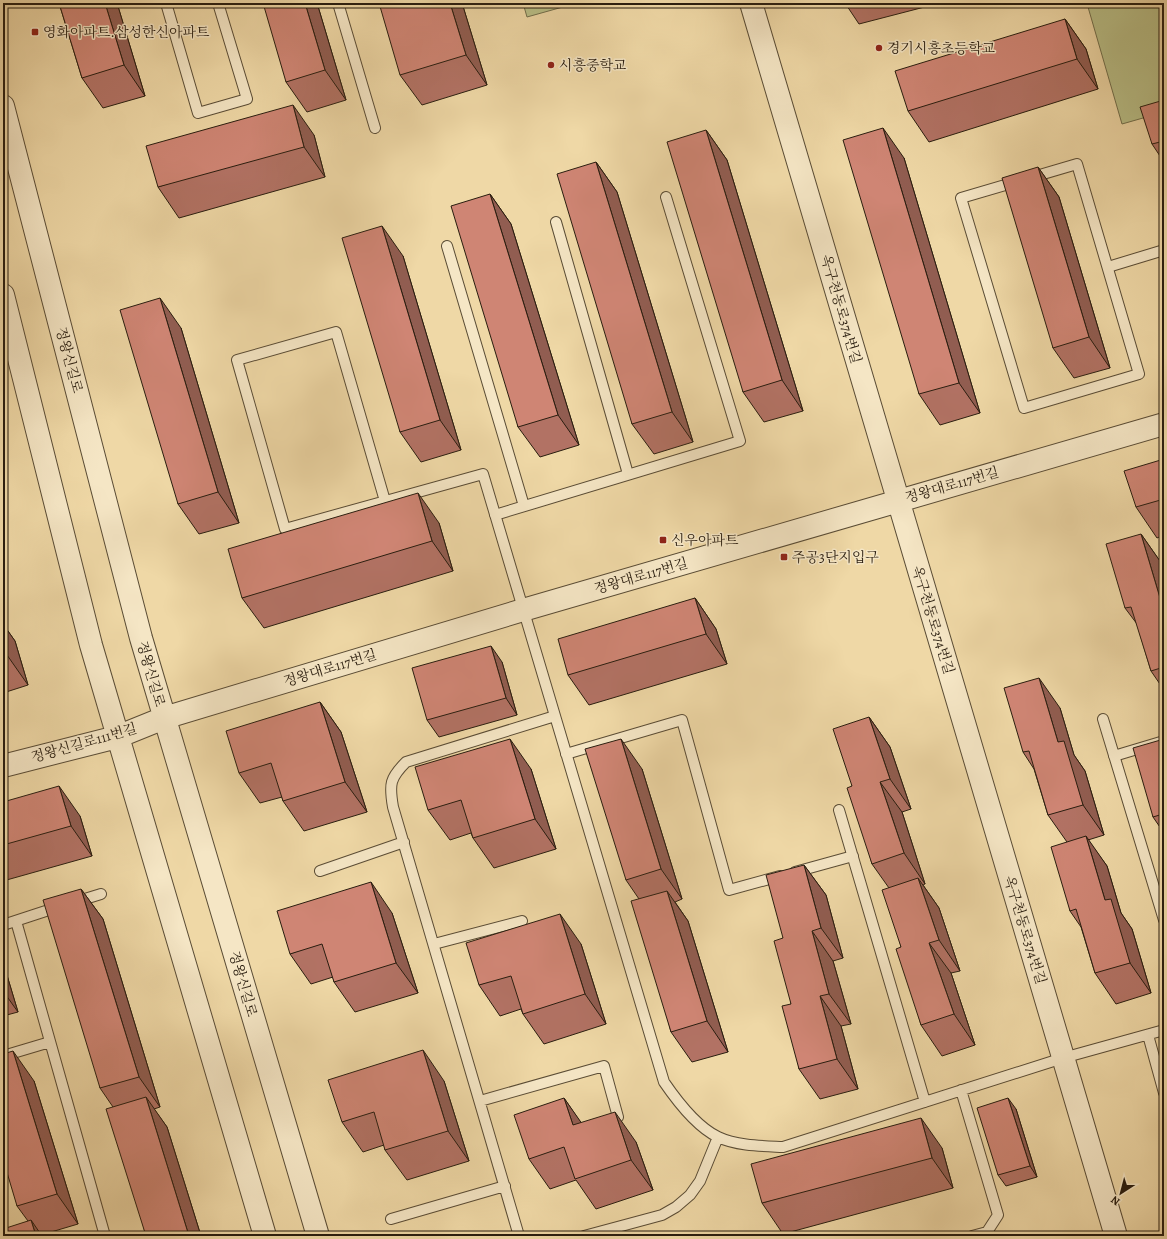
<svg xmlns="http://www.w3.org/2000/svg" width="1167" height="1239" font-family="Alegreya,'Noto Serif KR',serif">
	<rect width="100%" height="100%" fill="#efd8a6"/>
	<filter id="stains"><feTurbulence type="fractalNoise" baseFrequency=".005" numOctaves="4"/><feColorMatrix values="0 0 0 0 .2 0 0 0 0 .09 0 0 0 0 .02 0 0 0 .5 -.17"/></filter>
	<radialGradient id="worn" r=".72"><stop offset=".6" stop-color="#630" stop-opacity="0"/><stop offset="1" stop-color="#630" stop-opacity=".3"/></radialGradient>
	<path fill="#b9bf87" stroke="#716e4b" d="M523 3H577L527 17Z
		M1103 3H1164V112L1122 124 1088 7Z"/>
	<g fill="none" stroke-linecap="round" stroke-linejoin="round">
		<g stroke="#5a4c35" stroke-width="12">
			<path id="service" d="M166 3 198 113 247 99 218 3
				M338 3 375 128
				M1077 164 1139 374 1024 408 961 198Z
				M556 222 628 474
				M447 246 524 506
				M1108 267 1164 250
				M385 501 336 332 237 360 285 529 483 474 664 1082C677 1101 697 1127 718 1137 737 1146 762 1146 783 1147L1063 1058 1164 1030
				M495 515 740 441 666 197
				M1103 719 1164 920
				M566 754 682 720 729 890 780 876
				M1114 756 1164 741
				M839 810 925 1102
				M320 871 404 842
				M795 872 853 856
				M75 902 101 894
				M16 921 105 1236
				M3 925 58 907
				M434 944 522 921
				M1148 1035 1164 1093
				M3 1056 50 1042
				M961 1090 998 1215 987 1232 972 1236
				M480 1101 604 1066 618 1117
				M391 1219 505 1186
				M519 1236 393 807C389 784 390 778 406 762L555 716
				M584 1236 662 1215 676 1207 690 1195 700 1181 718 1137"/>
		</g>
		<g stroke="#5a4c35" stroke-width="24">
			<path id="tertiary" d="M751 3 1116 1236
				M3 106 141 638 318 1236
				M3 295 91 645 265 1236
				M3 766 117 737 164 718 523 610 1164 424"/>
		</g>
		<use href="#service" stroke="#f5e6c5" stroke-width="10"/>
		<use href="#tertiary" stroke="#f5e6c5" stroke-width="22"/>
	</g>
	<path fill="#b27264" stroke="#291d0f" d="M59 3H117L145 96 103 108 82 78Z
		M317 3 346 100 307 112 286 82Z
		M462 3 487 85 422 105 400 75Z
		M845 3H940L859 24Z
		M1065 19 1086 49 1098 89 929 142 908 111Z
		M1164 100V162L1152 144Z
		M706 130 727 160 803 411 764 422 743 392Z
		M314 135 325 177 179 218 158 187Z
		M904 158 980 413 940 425 919 394Z
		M596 162 617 192 693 442 654 454 632 424Z
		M1038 167 1059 197 1110 368 1074 378 1053 348Z
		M490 194 511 224 579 445 540 457 518 427Z
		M403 256 461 450 421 462 400 432Z
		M181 328 239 523 199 534 178 504Z
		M1164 459V535L1157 538 1136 507Z
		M439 523 453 571 264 628 242 598Z
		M1141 534 1162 564 1164 569V690L1151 671 1137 624 1125 608Z
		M695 598 716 629 727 664 589 705 568 675Z
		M3 624 15 641 28 685 3 693Z
		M502 662 517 715 439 737 427 720Z
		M320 702 341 732 367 812 304 831 283 801 282 797 260 803 239 773Z
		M1060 708 1074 755 1085 771 1104 835 1088 840 1107 866 1121 913 1132 929 1151 993 1116 1004 1095 973 1081 927 1070 911 1067 842 1048 815 1034 769 1023 752Z
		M869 717 890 747 911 809 902 812 925 884 923 885 939 908 960 971 951 973 975 1045 942 1056 921 1025 901 947 889 888 872 864 852 786Z
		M1164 739V833L1153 817Z
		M531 769 556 849 494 868 473 838 471 833 450 840 428 810Z
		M642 769 682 899 675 902 688 921 728 1052 692 1062 671 1032 639 899 626 880Z
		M3 802 80 816 92 856 3 881Z
		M804 865 826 895 843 958 833 961 851 1024 841 1026 858 1089 820 1099 799 1069 783 938Z
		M81 889 103 919 160 1107 154 1109 167 1127 201 1236H146L113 1107 100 1088Z
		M392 913 418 993 355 1012 334 982 333 977 311 984 290 954Z
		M581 944 606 1024 544 1044 523 1014 521 1009 500 1016 479 985Z
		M3 968 6 972 18 1012 3 1016Z
		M34 1081 78 1224 41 1235 42 1236H3L28 1221 17 1206Z
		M444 1081 469 1161 407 1180 385 1150 384 1145 363 1152 342 1122Z
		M564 1098 581 1123 636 1142 653 1190 596 1209 576 1180 550 1189 529 1159Z
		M1016 1109 1037 1177 1006 1186 998 1175Z
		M942 1148 953 1188 783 1234 762 1203Z"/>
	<path fill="#915d51" stroke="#291d0f" d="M105 3H117L145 96 124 65Z
		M305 3H317L346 100 325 70Z
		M450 3H462L487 85 466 55Z
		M1065 19 1086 49 1098 89 1077 59Z
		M293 105 314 135 325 177 304 147Z
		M883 128 904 158 980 413 959 383Z
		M706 130 727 160 803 411 782 380Z
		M596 162 617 192 693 442 672 412Z
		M1038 167 1059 197 1110 368 1089 337Z
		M490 194 511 224 579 445 558 415Z
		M382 226 403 256 461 450 440 420Z
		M160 298 181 328 239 523 218 492Z
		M418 493 439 523 453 571 432 541Z
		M1141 534 1162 564 1164 569V603L1160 598Z
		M695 598 716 629 727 664 706 634Z
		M3 624 15 641 28 685 7 655 3 641Z
		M491 646 502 662 517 715 506 698Z
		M1039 678 1060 708 1074 755 1085 771 1104 835 1083 805 1058 742Z
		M320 702 341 732 367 812 345 782Z
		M869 717 890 747 911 809 890 779Z
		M510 739 531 769 556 849 535 819Z
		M621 739 642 769 682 899 661 869Z
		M880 782 902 812 925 884 904 853Z
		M59 786 80 816 92 856 71 826Z
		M1086 836 1107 866 1121 913 1132 929 1151 993 1130 963 1105 900Z
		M804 865 826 895 843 958 821 928Z
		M918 878 939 908 960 971 939 940Z
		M371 882 392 913 418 993 396 963Z
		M81 889 103 919 160 1107 139 1077Z
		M667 891 688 921 728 1052 707 1021Z
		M560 914 581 944 606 1024 585 994Z
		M812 931 833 961 851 1024 829 994Z
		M929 943 951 973 975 1045 954 1014Z
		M3 968 6 972 18 1012 3 991Z
		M820 996 841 1026 858 1089 837 1059Z
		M423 1050 444 1081 469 1161 448 1131Z
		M13 1051 34 1081 78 1224 57 1194Z
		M146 1097 167 1127 201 1236H189Z
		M564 1098 585 1128 573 1125Z
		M1008 1098 1016 1109 1037 1177 1030 1166Z
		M615 1112 636 1142 653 1190 631 1160Z
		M921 1118 942 1148 953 1188 932 1158Z
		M31 1220 42 1236H36Z"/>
	<path fill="#cf8574" stroke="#291d0f" d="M59 3H105L124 65 82 78Z
		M263 3H305L325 70 286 82Z
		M379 3H450L466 55 400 75Z
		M1065 19 1077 59 908 111 895 71Z
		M1164 100V141L1152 144 1140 107Z
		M293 105 304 147 158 187 146 146Z
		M883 128 959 383 919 394 843 140Z
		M706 130 782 380 743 392 667 142Z
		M596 162 672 412 632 424 557 174Z
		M1038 167 1089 337 1053 348 1002 178Z
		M490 194 558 415 518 427 451 206Z
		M382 226 440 420 400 432 342 238Z
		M160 298 218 492 178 504 120 310Z
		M1164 321V331L1161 322Z
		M1164 459V499L1136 507 1124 471Z
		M418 493 432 541 242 598 228 549Z
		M1141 534 1160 598 1164 597V667L1151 671 1131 607 1125 608 1106 544Z
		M695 598 706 634 568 675 558 639Z
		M3 641 7 655 3 656Z
		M491 646 506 698 427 720 412 668Z
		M1039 678 1058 742 1064 741 1083 805 1048 815 1029 751 1023 752 1004 688Z
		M320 702 345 782 283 801 271 763 239 773 226 731Z
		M869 717 890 779 880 782 904 853 872 864 847 788 852 786 833 729Z
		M510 739 535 819 473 838 461 800 428 810 415 767Z
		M621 739 661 869 626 880 585 749Z
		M1164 739V816L1163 814 1153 817 1133 748Z
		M59 786 71 826 3 845V802Z
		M1086 836 1105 900 1111 899 1130 963 1095 973 1076 909 1070 911 1051 847Z
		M804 865 821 928 812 931 829 994 820 996 837 1059 799 1069 782 1006 791 1004 774 941 783 938 766 875Z
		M918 878 939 940 929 943 954 1014 921 1025 896 949 901 947 882 890Z
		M371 882 396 963 334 982 322 944 290 954 277 911Z
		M81 889 139 1077 100 1088 43 900Z
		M667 891 707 1021 671 1032 631 901Z
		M560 914 585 994 523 1014 511 976 479 985 466 943Z
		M423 1050 448 1131 385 1150 374 1112 342 1122 328 1080Z
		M13 1051 57 1194 17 1206 3 1159V1054Z
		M146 1097 189 1236H146L106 1109Z
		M564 1098 573 1125 615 1112 631 1160 575 1179 564 1147 529 1159 514 1115Z
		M1008 1098 1030 1166 998 1175 977 1108Z
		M921 1118 932 1158 762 1203 751 1164Z
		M31 1220 36 1236H3V1229Z
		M416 1232 417 1236H403Z
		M770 1234 771 1236H762Z"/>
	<g fill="#8f2418" stroke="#f5e6c5" stroke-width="1.5">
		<rect x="31" y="28" width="8" height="8" rx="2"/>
		<circle cx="879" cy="48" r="4"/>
		<circle cx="551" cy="65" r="4"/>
		<rect x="659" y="536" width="8" height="8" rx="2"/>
		<rect x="780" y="553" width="8" height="8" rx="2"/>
	</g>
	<g text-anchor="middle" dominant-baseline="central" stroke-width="3" stroke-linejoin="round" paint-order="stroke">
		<g font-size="14" fill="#291d0f" stroke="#f5e6c5" text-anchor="start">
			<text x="43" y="32">영화아파트.삼성한신아파트</text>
			<text x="887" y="48">경기시흥초등학교</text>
			<text x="559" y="65">시흥중학교</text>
			<text x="671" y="540">신우아파트</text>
			<text x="792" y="557">주공3단지입구</text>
		</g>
		<g font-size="14" fill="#291d0f" stroke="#f5e6c5">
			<text transform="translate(841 309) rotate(74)">옥구천동로374번길</text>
			<text transform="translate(69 360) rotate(75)">정왕신길로</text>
			<text transform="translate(952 485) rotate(-16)">정왕대로117번길</text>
			<text transform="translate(641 576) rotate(-16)">정왕대로117번길</text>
			<text transform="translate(933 620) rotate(73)">옥구천동로374번길</text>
			<text transform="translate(330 668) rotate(-17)">정왕대로117번길</text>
			<text transform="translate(151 674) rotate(74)">정왕신길로</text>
			<text transform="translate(84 743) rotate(-16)">정왕신길로111번길</text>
			<text transform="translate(1025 930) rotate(73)">옥구천동로374번길</text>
			<text transform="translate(243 984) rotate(74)">정왕신길로</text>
		</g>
	</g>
	<rect width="1167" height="1239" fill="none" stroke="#efd8a6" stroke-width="16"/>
	<rect x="4" y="4" width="1159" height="1231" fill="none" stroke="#291d0f" stroke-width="2"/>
	<rect x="8" y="8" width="1151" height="1223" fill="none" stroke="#291d0f"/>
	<g transform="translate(1121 1193) rotate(216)" stroke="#f5e6c5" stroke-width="3" paint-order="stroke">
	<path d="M0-3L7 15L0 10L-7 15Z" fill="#291d0f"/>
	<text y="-6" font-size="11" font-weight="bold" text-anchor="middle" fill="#291d0f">N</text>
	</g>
	<rect width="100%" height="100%" filter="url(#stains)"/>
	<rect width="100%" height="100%" fill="url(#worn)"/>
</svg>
